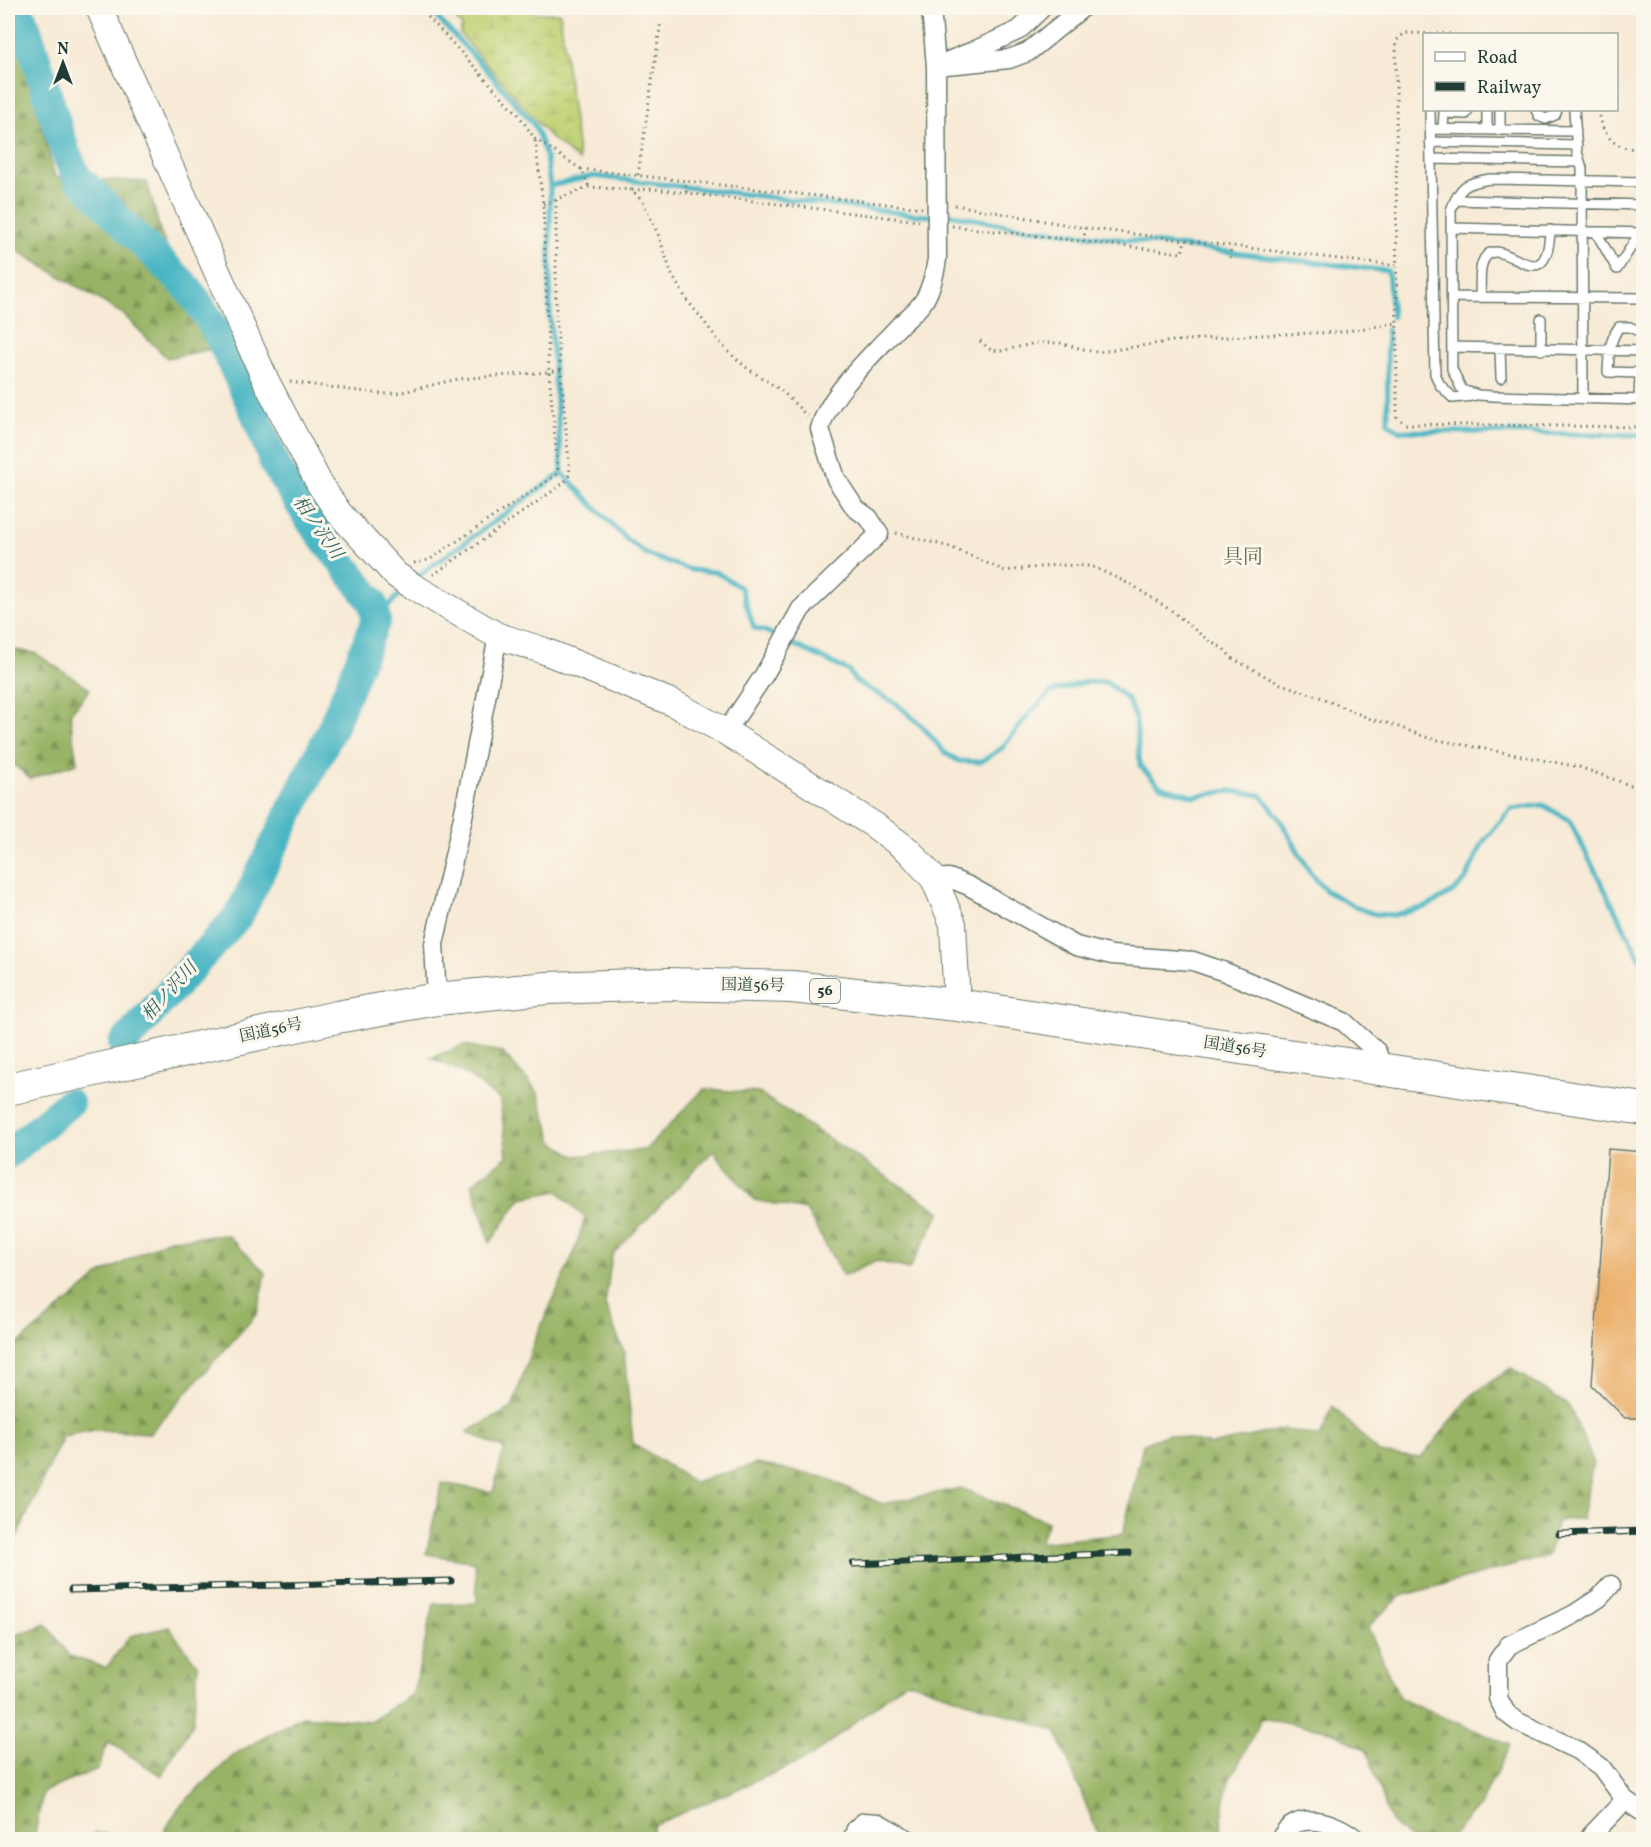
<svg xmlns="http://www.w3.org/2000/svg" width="1651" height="1847" font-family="Vollkorn,'Noto Serif JP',serif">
	<defs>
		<pattern id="forest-firs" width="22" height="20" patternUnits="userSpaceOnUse" patternTransform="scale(1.5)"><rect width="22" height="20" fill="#98b365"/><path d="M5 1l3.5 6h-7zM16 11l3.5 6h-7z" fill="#7b9354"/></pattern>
		<pattern id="wetland-marsh" width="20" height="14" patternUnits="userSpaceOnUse" patternTransform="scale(1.5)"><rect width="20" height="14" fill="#c0d173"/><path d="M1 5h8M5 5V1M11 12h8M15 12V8" fill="none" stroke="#a5b464"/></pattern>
	</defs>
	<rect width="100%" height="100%" fill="#fbf7ec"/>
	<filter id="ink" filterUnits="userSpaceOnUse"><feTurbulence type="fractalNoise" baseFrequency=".0167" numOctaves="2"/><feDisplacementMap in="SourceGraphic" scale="12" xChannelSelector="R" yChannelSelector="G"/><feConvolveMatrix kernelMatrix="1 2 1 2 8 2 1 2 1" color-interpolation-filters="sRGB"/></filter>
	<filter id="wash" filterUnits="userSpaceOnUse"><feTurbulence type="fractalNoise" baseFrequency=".008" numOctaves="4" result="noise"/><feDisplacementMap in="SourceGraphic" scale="24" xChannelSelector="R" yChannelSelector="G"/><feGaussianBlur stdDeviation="1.35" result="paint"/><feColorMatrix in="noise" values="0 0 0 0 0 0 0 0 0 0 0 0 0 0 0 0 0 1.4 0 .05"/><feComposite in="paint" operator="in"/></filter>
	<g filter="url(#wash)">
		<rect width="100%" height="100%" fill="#f7ead6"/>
		<path fill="url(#forest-firs)" stroke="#5c784c" stroke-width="1.5" d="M8 8 18 38 55 177 147 182 161 234 212 349 167 358 123 314 8 245Z
			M8 649 35 653 90 689 70 714 77 763 30 779 8 759Z
			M464 1045 502 1052 537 1091 553 1142 575 1156 645 1150 704 1089 759 1093 941 1212 909 1269 877 1261 843 1276 806 1210 754 1200 713 1151 612 1255 605 1305 624 1352 633 1443 693 1482 757 1464 823 1477 882 1504 961 1488 1048 1522 1039 1543 1123 1534 1143 1444 1168 1434 1211 1445 1284 1429 1320 1437 1333 1406 1379 1453 1421 1458 1472 1395 1511 1368 1569 1406 1593 1461 1582 1518 1557 1521 1548 1556 1401 1596 1368 1627 1400 1699 1510 1745 1480 1805 1449 1839H1410L1391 1822 1367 1751 1332 1731 1262 1718 1227 1786 1219 1839H1100L1056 1731 907 1681 811 1757 652 1826 653 1839H86L94 1833 160 1839 179 1807 235 1754 302 1716 370 1721 413 1694 434 1604 477 1603 475 1562 426 1554 442 1483 493 1492 504 1449 467 1432 512 1408 534 1342 574 1253 585 1218 558 1191 521 1198 490 1243 472 1184 507 1156 500 1100 466 1074 431 1058Z
			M227 1235 266 1273 257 1314 150 1433 95 1430 63 1436 8 1556V1352L101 1274 169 1239Z
			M46 1624 70 1656 106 1668 130 1636 169 1627 198 1666 193 1723 161 1776 108 1741 98 1769 43 1792 34 1839H8V1638Z"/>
		<path fill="url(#wetland-marsh)" stroke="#708754" stroke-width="1.5" d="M446 8H530L537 13H560L579 161 551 138 460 34 462 26Z"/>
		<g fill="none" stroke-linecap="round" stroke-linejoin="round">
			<path stroke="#48b6c3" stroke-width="5" d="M428 8 484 67 535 126 546 157 550 186V317L562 473 627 540 648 555 691 570 716 572 741 588 754 628 765 631 849 671 855 681 897 704 923 727 945 753 959 761 981 762 1002 748 1030 713 1051 692 1085 682H1107L1128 700 1136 721 1140 766 1160 786 1194 796 1230 791 1261 795 1278 816 1310 872 1326 891 1360 909 1375 914 1394 915 1426 907 1453 892 1466 879 1483 842 1511 809 1543 805 1569 820 1644 966
				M550 186 593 176 927 216 949 214 1011 226 1388 271 1392 317
				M1387 330 1388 423 1400 431 1644 435
				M415 578 562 473
				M376 620 404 589"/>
			<path stroke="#48b6c3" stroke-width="30" d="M18 8 27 30 66 154 78 179 87 186 129 230 185 285 198 302 217 332 256 415 275 465 309 519 373 603 376 620 333 726 239 915 123 1044
				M8 1154 69 1103"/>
		</g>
		<g id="blocks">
			<path fill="#ebb16d" d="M1608 1149 1644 1152V1418H1625L1592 1385Z"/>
		</g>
	</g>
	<g filter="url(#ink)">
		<use href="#blocks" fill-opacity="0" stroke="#6b7a6d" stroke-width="1.5"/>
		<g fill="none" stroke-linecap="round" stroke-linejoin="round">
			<g stroke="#6b7a6d" stroke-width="12">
				<path id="lane" d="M1430 110 1435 374 1440 385 1453 398 1473 396
					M1500 110V130
					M1536 110 1539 116 1546 119 1555 115 1557 110
					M1574 110 1577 152 1582 168 1583 398
					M1430 129 1576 131
					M1443 129 1444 113 1466 114 1468 110
					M1487 130V110
					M1430 142 1577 145
					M1432 159 1580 162
					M1644 182 1490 179C1465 183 1460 186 1451 210L1452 369 1462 390 1478 395 1493 396 1644 400
					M1455 200 1644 205
					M1451 228 1644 233
					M1596 232 1617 269 1640 233
					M1452 297 1644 298
					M1480 297C1481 286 1479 274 1482 264 1496 222 1547 310 1550 230
					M1452 347 1644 351
					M1500 348 1501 378
					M1541 350V319
					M1639 400 1640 373 1608 372C1609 355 1609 341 1619 327H1630L1644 334"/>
			</g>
			<g stroke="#6b7a6d" stroke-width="21">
				<path id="street" d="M931 8 936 66 978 49 1019 30 1042 8
					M726 732 764 675 801 609 879 534 869 518 855 508 836 479 820 429C828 395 875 352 899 326 908 318 919 309 925 299 932 286 935 274 937 259L936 66 1009 59 1028 52 1082 8
					M934 879 949 878 969 886 1076 946 1112 955 1193 961 1225 972 1344 1022 1377 1052 1383 1071
					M437 999 434 944 463 817 498 636
					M1611 1585 1599 1598 1573 1615 1509 1645 1498 1660V1698L1506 1713 1518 1722 1577 1750 1601 1767 1625 1800 1644 1813
					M852 1840 856 1829 864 1822 878 1823 909 1840
					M1280 1840C1294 1808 1336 1821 1357 1840
					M1587 1840 1625 1800"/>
			</g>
			<g stroke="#6b7a6d" stroke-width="28">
				<path id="secondary" d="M99 8 266 381 320 485 339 513 396 575 414 587 498 636 542 650 673 703 726 732 825 794 874 825 909 851 934 879 953 924 957 1005"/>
			</g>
			<g stroke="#6b7a6d" stroke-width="34">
				<path id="highway" d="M8 1089 337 1017 437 999 547 988 668 984 792 987 957 1005 1644 1109"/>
			</g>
			<path stroke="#6b7a6d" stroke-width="3" stroke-dasharray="1.5 4.5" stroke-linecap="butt" d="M420 8 518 114 535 139 581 169 589 187
				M1450 34 1405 33 1396 41 1397 417 1405 424 1644 427
				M1599 110C1601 136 1616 152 1644 148
				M581 169 922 208
				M638 175 661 21
				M632 190 654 189 919 221
				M686 192 687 180
				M543 204 589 187 632 190 643 202 658 234 672 275 687 300 727 351 747 368 782 391 807 416
				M955 205 1085 228 1388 265H1397
				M952 226 1182 253 1185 240
				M1084 241 1085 228
				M1230 258 1231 246
				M980 341 991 350 1001 351 1036 343H1060L1094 352 1107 351 1173 341 1260 335 1340 332 1397 323
				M290 382 382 394 398 393 458 379 549 372 543 204 535 139
				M896 533 950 547 1005 571 1057 565 1091 566 1132 585 1172 611 1210 642 1223 648 1232 658 1278 683 1317 696 1373 720 1388 723 1428 738 1579 767 1644 790
				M414 563 429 560 556 475 558 470 549 372 561 370
				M433 575 564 483 570 474 556 317V200"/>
			<use href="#lane" stroke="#fff" stroke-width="9"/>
			<use href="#street" stroke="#fff" stroke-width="18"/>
			<use href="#secondary" stroke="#fff" stroke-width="26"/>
			<use href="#highway" stroke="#fff" stroke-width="32"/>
			<g stroke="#1f3d34" stroke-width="7">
				<path id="rail" d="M1559 1534 1644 1531
					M853 1564 1129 1553
					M71 1590 451 1581"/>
			</g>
			<use href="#rail" stroke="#fbf7ec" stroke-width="4.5" stroke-dasharray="14" stroke-linecap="butt"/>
		</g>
	</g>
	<g text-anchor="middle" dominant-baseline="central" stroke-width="6" stroke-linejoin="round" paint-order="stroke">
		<rect fill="#fbf7ec" stroke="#61756b" stroke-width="1.5" x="810" y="979" width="30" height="24" rx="4.5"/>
		<g font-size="15" font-weight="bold" fill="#1f3d34">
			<text x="825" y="991">56</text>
		</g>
		<g font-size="16" fill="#1f3d34" stroke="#fbf7ec">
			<text transform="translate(753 986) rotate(1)">国道56号</text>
			<text transform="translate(271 1031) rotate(-12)">国道56号</text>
			<text transform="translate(1235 1048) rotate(9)">国道56号</text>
		</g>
		<g font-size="18" font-style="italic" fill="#2b615f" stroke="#fbf7ec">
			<text transform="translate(317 528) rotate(55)">相ノ沢川</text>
			<text transform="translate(170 992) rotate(-48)">相ノ沢川</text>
		</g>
		<g font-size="20" fill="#666648" stroke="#fbf7ec">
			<text x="1243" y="558">具同</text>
		</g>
	</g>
	<rect width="1651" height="1847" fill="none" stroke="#fbf7ec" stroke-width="30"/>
	<rect x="1423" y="33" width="195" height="78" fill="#fbf7ec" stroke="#a3ada2" stroke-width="1.5"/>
	<rect x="1435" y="52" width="30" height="9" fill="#ffffff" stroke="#a3ada2" stroke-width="1.5"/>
	<text x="1477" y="63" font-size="18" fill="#1f3d34">Road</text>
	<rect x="1435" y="82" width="30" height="9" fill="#1f3d34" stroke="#a3ada2" stroke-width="1.5"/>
	<text x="1477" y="93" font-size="18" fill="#1f3d34">Railway</text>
	<g transform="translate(63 63)" stroke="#fbf7ec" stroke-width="4.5" paint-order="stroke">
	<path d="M0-4.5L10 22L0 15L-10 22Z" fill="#1f3d34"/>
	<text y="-9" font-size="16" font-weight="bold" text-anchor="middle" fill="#1f3d34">N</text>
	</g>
</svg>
